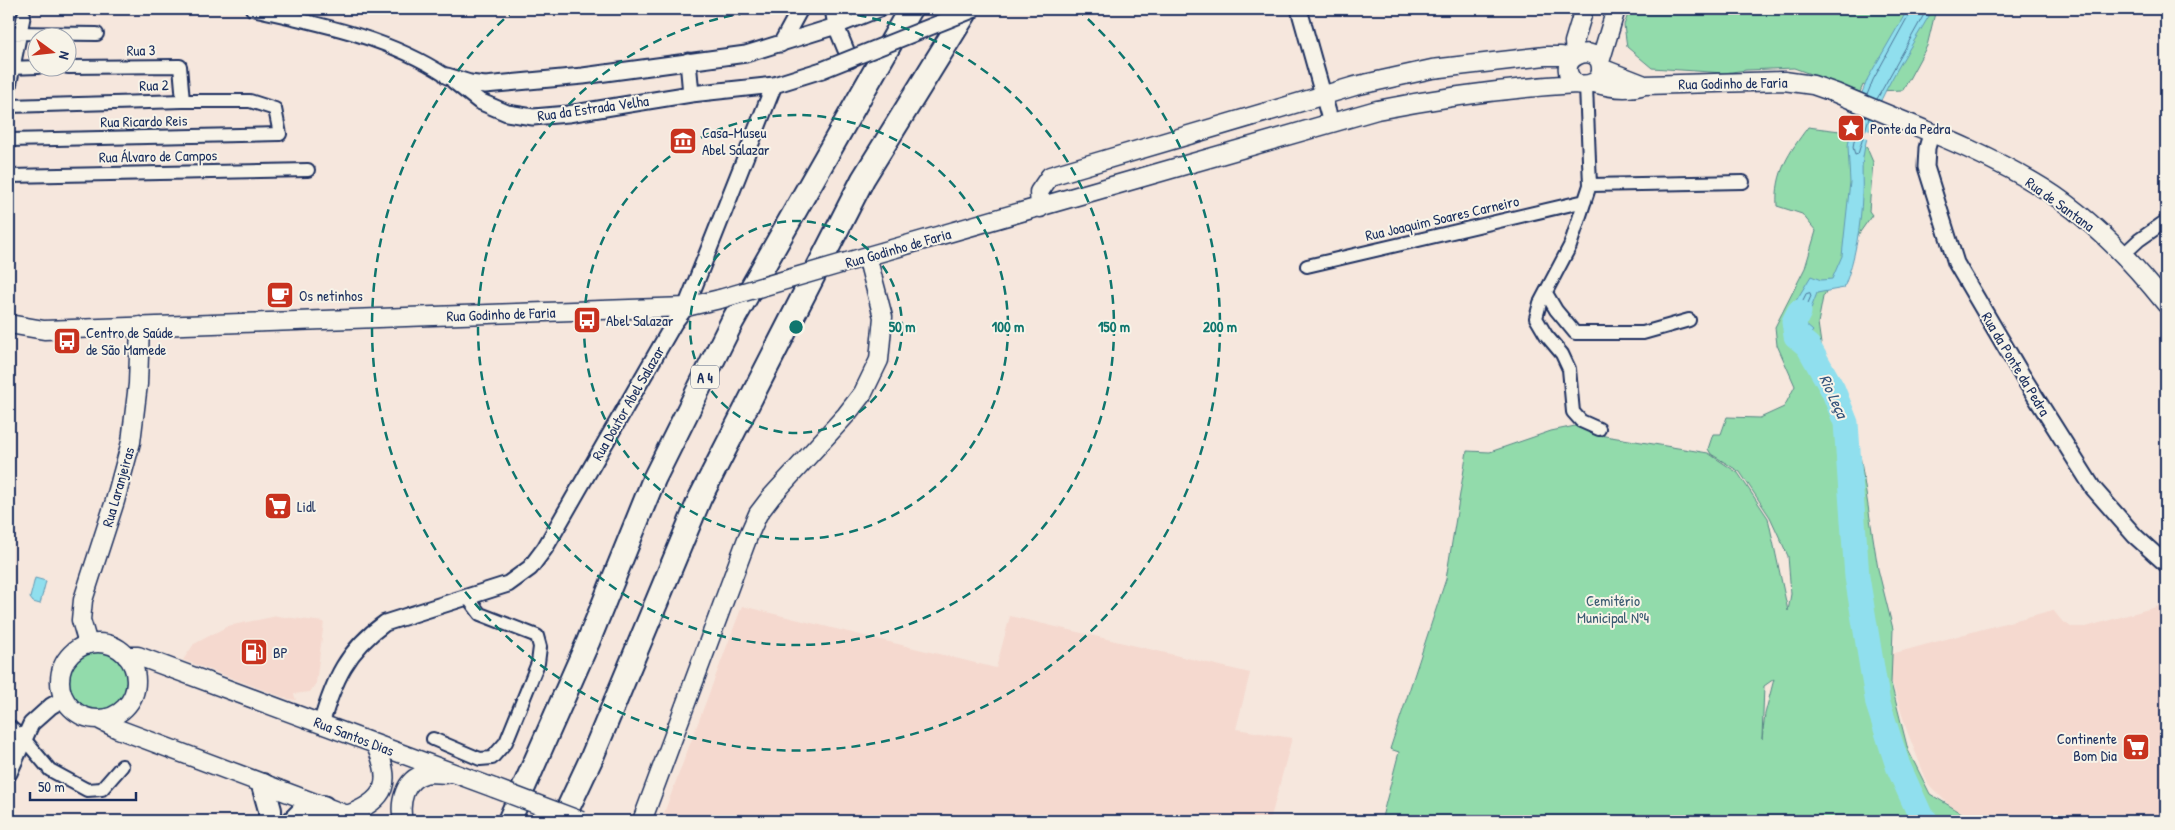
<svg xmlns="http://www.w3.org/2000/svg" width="2175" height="830" font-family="'Patrick Hand',sans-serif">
	<rect width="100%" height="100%" fill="#f6e7dd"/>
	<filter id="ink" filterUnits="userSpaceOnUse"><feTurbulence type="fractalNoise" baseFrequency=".02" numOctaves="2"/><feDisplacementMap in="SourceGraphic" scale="10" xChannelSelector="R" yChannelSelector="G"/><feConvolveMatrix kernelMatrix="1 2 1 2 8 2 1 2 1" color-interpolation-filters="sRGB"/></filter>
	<g filter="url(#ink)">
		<path fill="#f5d9cf" d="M2166 604V821H1988L1952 808 1928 784 1907 731 1884 656 2053 610 2061 620 2071 627H2086Z
			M742 606 996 668 1010 616 1250 673 1236 729 1292 738 1270 821H661Z
			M277 616 324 622 316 683 310 692 294 694 296 700 288 699 183 660 194 644 228 626Z"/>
		<path fill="#92dbab" stroke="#568584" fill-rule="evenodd" d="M1630 9H1936L1927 46 1903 90 1876 91 1863 85 1860 92 1794 68 1746 70 1724 73 1652 68 1627 47 1624 25Z
			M1808 127 1848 132 1867 148 1873 162 1869 211 1872 215 1858 235 1823 297 1818 323 1823 358 1828 385 1848 413 1860 455 1878 569 1893 629 1891 683 1908 750 1930 794 1970 818 1968 821H1381L1399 752 1390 749 1446 579 1467 451 1490 452 1551 431 1575 426 1605 436 1708 453 1738 473 1768 518 1788 611 1791 594 1788 556 1770 517 1740 472 1711 454 1708 449 1713 434H1721L1727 417 1760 418 1784 407 1795 386 1777 345 1775 327 1805 268 1816 231 1802 214 1777 206C1775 172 1789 153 1808 127ZM1774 679 1765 714 1762 739 1764 686Z
			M67 681a30 30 0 1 1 60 0a30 30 0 1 1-60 0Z"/>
		<path fill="#90dfee" stroke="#6199b4" d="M1908 9H1933C1907 55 1871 103 1863 157 1861 169 1863 182 1862 195 1861 226 1855 259 1844 288L1817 293 1805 324 1813 331 1797 349 1783 329 1791 309 1811 276 1821 280 1832 279 1842 256 1850 182 1848 146 1853 115 1868 78Z
			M35 578 46 581 40 604 33 602 30 598Z"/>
		<path fill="#f6e7dd" d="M1850 123 1872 132 1870 140 1848 131Z"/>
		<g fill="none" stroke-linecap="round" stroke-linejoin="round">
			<path stroke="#4a7598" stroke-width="1" d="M1867 95 1873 80 1912 9
				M1877 99 1927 9
				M1859 114 1853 147 1855 155 1858 154 1869 118
				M1810 293 1811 296 1800 322 1805 332 1797 340 1789 328 1806 294Z"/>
			<path stroke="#90dfee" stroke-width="25" d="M1799 312 1794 322 1796 336 1808 346 1833 390 1846 423 1857 577 1878 704 1898 766 1922 819 1926 821"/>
			<g stroke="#1b2f5e" stroke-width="16">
				<path id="minor" d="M252 9C320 24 388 37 447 76
					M9 33 97 34
					M68 67 180 66 183 101
					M9 68 38 67
					M1586 86 1590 185 1570 246 1540 303 1536 318 1546 335 1562 354 1569 369 1573 412 1581 421 1599 429
					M9 89 24 15
					M9 106 183 101H250L275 109 280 134 9 140
					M9 176 308 170
					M1590 185 1743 182
					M2124 254 2139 240 2166 221
					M1307 266 1585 201
					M1546 293 1556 310 1575 333H1643L1689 320
					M9 726 24 739 50 770 87 790 102 789 122 766
					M433 739 480 759 492 758 506 742 538 663 540 647 537 636 480 614 468 598"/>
			</g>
			<g stroke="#1b2f5e" stroke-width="19">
				<path id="tertiary" d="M833 9 836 26 850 60
					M1299 9 1331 123
					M781 44 800 9
					M688 61 691 94
					M447 76 470 83 485 85 583 76 746 54 836 26 879 9
					M454 81 479 101 507 113 533 117 568 114 691 94 774 85 822 70
					M1931 134 1927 148 1926 167 1956 263 2023 377 2093 488 2135 536 2166 564
					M321 724C334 680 347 650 385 623L508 584 530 568 545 548 674 323 686 307 774 85
					M9 773 31 724 51 706 63 699"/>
			</g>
			<g stroke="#1b2f5e" stroke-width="21">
				<path id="secondary" d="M1575 56 1574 42 1584 9
					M1600 62 1616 9
					M1601 68 1642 84
					M1594 83C1610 88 1629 90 1645 85L1784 81 1813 85 1836 93C1905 123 1979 148 2043 188 2091 218 2131 260 2166 304
					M1040 208 1039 192 1050 176 1355 86 1432 69 1545 56H1561L1572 59
					M847 262 1377 110C1443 97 1509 88 1576 84 1588 86 1602 83 1601 68 1600 39 1548 58 1576 84
					M9 324 44 330 686 307 720 299
					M60 681a38 38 0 1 1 76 0a38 38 0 1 1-76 0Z
					M88 644 81 620 83 600 115 501 131 442 138 384 140 326
					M126 656H138L494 788
					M100 720 118 729 363 821
					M347 815C387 800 393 782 375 744
					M403 821C399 803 404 779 425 774 431 772 439 774 446 774
					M642 821 747 539 758 514 771 497 846 415 863 393 879 360 883 317 867 256"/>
			</g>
			<g stroke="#1b2f5e" stroke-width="26">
				<path id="motorway" d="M263 785 270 810V821
					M294 821 304 811 323 807
					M509 821 588 642 654 479 732 322 910 9
					M562 821 592 757 700 498 863 179 968 9"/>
			</g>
			<use href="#minor" stroke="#f7f3e8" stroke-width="12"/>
			<use href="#tertiary" stroke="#f7f3e8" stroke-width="15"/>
			<use href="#secondary" stroke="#f7f3e8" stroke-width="18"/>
			<use href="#motorway" stroke="#f7f3e8" stroke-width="22"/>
			<g stroke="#1b2f5e" stroke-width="19" stroke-linecap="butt">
				<path id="tertiary-bridge" d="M822 70 975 9"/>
			</g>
			<g stroke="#1b2f5e" stroke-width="21" stroke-linecap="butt">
				<path id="secondary-bridge" d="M720 299 847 262
					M494 788 581 821"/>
			</g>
			<use href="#tertiary-bridge" stroke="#f7f3e8" stroke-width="15"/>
			<use href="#secondary-bridge" stroke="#f7f3e8" stroke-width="18"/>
		</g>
	</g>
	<g fill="none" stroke="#0f766e" stroke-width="2.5" stroke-dasharray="9 6">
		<circle cx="796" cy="327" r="106"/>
		<circle cx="796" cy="327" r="212"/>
		<circle cx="796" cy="327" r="318"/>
		<path d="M1077 9A424 424 0 1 1 515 9"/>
	</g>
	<defs>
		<g id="sight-square" transform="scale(1.4375)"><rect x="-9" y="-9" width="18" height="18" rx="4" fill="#c8321e" stroke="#f7f3e8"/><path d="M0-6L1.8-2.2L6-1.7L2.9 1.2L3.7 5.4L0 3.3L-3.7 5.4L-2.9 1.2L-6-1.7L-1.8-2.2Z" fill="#fff"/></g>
		<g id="museum-square" transform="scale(1.4375)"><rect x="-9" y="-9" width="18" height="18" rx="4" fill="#c8321e" stroke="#f7f3e8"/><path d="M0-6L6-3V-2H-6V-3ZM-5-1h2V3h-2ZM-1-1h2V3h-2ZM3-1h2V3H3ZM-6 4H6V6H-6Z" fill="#fff"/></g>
		<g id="cafe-square" transform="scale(1.4375)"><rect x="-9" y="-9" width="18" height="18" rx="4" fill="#c8321e" stroke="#f7f3e8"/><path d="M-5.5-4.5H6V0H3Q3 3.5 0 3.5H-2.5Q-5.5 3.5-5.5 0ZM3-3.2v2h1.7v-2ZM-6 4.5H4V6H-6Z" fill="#fff"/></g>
		<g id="bus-square" transform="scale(1.4375)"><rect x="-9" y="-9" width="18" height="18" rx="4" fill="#c8321e" stroke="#f7f3e8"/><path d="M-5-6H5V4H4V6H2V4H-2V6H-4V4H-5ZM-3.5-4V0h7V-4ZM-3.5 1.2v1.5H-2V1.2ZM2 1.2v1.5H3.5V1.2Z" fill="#fff"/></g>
		<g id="supermarket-square" transform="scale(1.4375)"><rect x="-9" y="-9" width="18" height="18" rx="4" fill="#c8321e" stroke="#f7f3e8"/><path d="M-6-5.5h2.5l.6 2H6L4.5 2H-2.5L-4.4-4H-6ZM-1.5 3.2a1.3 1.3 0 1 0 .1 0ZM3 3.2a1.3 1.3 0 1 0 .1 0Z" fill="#fff"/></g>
		<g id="fuel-square" transform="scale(1.4375)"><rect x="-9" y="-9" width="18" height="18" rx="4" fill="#c8321e" stroke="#f7f3e8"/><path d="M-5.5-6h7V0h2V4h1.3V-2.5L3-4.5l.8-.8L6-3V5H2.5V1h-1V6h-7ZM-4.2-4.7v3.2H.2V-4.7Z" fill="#fff"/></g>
	</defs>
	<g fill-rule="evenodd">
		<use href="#sight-square" x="1851" y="128"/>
		<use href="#museum-square" x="683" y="141"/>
		<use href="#cafe-square" x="280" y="295"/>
		<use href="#bus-square" x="587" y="320"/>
		<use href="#bus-square" x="67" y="341"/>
		<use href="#supermarket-square" x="278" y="506"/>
		<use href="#fuel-square" x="254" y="652"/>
		<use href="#supermarket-square" x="2136" y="747"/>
	</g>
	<g text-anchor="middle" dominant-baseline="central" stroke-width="4" stroke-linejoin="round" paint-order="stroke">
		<rect fill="#f7f3e8" stroke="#5d6a87" stroke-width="1" x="691" y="365.5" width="28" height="23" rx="4"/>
		<g font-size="14" font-weight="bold" fill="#1b2f5e">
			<text x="705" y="377">A 4</text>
		</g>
		<g font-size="15" fill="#1b2f5e" stroke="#f7f3e8">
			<text transform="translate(141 50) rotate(-1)">Rua 3</text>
			<text transform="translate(1733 83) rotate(-1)">Rua Godinho de Faria</text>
			<text transform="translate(154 85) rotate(-2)">Rua 2</text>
			<text transform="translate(593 108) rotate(-8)">Rua da Estrada Velha</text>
			<text transform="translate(144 121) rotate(-1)">Rua Ricardo Reis</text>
			<text transform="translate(158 156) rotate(-1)">Rua Álvaro de Campos</text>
			<text transform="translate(2060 204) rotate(36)">Rua de Santana</text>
			<text transform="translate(1442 218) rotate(-13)">Rua Joaquim Soares Carneiro</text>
			<text transform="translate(898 248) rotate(-16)">Rua Godinho de Faria</text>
			<text transform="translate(501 314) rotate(-2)">Rua Godinho de Faria</text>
			<text transform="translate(2016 364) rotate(59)">Rua da Ponte da Pedra</text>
			<text transform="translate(628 403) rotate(-60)">Rua Doutor Abel Salazar</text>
			<text transform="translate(118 487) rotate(-74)">Rua Laranjeiras</text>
			<text transform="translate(354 736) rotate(21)">Rua Santos Dias</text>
		</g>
		<g font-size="15" fill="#1b2f5e" stroke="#f7f3e8" text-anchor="start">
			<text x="1870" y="128">Ponte da Pedra</text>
			<text x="702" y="132">Casa-Museu<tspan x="702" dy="17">Abel Salazar</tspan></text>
			<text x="299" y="295">Os netinhos</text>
			<text x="606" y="320">Abel Salazar</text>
			<text x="86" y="332">Centro de Saúde<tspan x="86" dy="17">de São Mamede</tspan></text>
			<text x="297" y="506">Lidl</text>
			<text x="273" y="652">BP</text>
			<text x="2117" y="738" text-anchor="end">Continente<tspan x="2117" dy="17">Bom Dia</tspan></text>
		</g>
		<g font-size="15" fill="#395a71" stroke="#f7f3e8">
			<text x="1613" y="600">Cemitério<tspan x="1613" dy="17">Municipal Nº4</tspan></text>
		</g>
		<g font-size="16" font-style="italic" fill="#32527b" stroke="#f7f3e8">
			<text transform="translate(1834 396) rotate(65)">Rio Leça</text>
		</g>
	</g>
	<circle cx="796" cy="327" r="8" fill="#0f766e" stroke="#f7f3e8" stroke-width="2.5"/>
	<g font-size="15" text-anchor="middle" font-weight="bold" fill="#0f766e" stroke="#f7f3e8" stroke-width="4" stroke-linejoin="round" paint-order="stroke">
		<text x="902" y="332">50 m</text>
		<text x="1008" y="332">100 m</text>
		<text x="1114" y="332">150 m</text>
		<text x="1220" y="332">200 m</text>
	</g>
	<rect width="2175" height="830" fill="none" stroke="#f7f3e8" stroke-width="30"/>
	<rect x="15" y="15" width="2145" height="800" fill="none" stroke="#1b2f5e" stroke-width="2" filter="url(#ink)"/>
	<g transform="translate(52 52) rotate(105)"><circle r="24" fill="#f7f3e8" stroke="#9fa5b1"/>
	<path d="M0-4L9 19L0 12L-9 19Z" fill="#c8321e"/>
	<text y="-8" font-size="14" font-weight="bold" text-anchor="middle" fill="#1b2f5e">N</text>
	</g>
	<path d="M30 792v8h106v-8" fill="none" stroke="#1b2f5e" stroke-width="2.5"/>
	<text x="38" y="792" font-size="15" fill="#1b2f5e" stroke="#f7f3e8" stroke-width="4" paint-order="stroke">50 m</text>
</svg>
